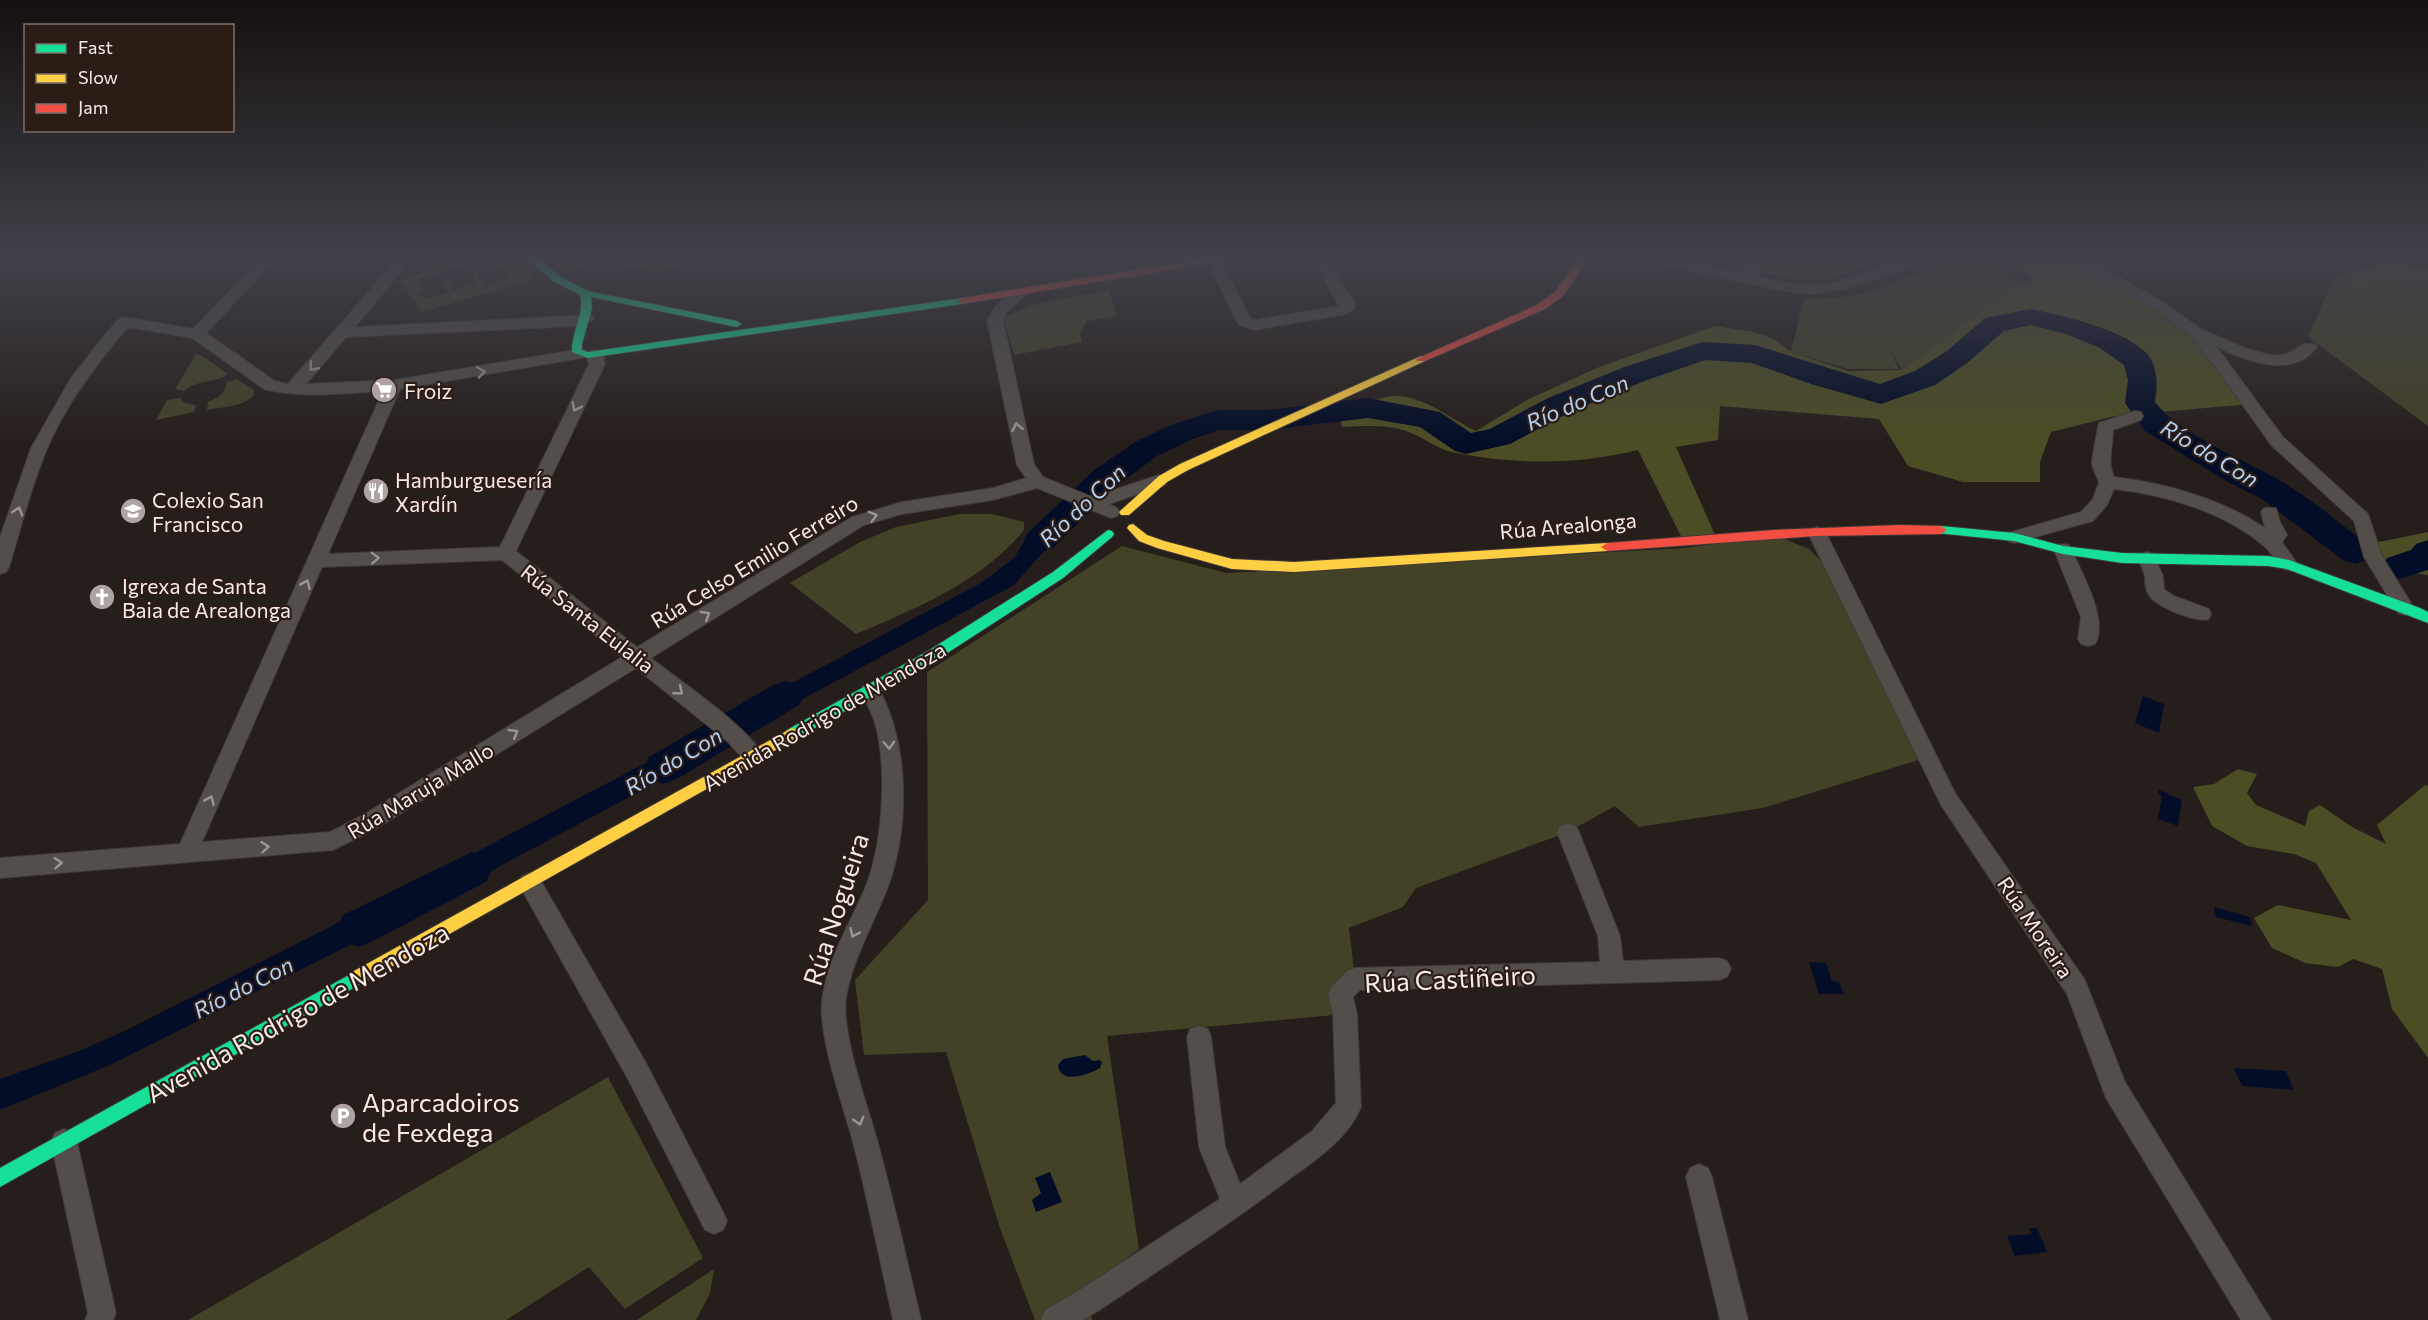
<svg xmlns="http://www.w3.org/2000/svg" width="2428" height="1320" font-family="Commissioner,sans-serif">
	<rect width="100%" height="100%" fill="#261e1b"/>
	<path fill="#434227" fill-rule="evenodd" d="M467 259H509L534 279 422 312 399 280ZM483 261 495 262 511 276 490 286 484 285 482 283 485 282 476 274 472 275 476 284 453 291 450 281 444 283 448 293 425 299 424 296 419 297 417 293 422 292 418 279Z
		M549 259H684L685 261C666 280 633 267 611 261L603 266 588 262 570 274 561 270Z
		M1761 259H1887L1831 279 1797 280 1761 272 1758 268Z
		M1955 259H1986L2017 285 1902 370 1890 350 1899 369H1848L1791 352 1804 298C1859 304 1906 277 1955 259Z
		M2334 277 2357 287 2428 284V426L2308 337Z
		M1109 291 1117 316 1087 321 1080 332 1082 342 1014 355 1004 318C1035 300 1074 297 1109 291Z
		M196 354 201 355 228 374C214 384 201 378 184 391L175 389Z
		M237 379 254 390V395C243 407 222 407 207 410L208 402C219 397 225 394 227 382Z
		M180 398 184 403 196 405 194 412 156 420 167 400Z
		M960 514H992L1024 522V530C981 582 917 608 856 634L790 583 860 542 896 527Z
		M1775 535 1809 549 1843 582 1928 757 1763 808 1639 827 1615 806 1568 832 1416 888 1403 907 1349 928 1355 979 1345 1014 1107 1036 1139 1249 1087 1288 1092 1320H1035L1000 1228 946 1052 864 1055 855 980 928 900 927 672 1122 546 1226 573 1685 548Z
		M608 1077 703 1258 625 1309 589 1267 506 1320H188Z
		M714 1269 710 1293 696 1320H637Z"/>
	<path fill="#4c4d24" d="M2015 259H2073L2091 266 2196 333 2251 404 2115 416 2051 432 2040 462V482H1963L1908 466 1879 419 1720 406 1718 440 1676 447 1716 537 1683 540 1638 450C1577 465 1513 465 1452 452 1435 448 1422 436 1406 431 1386 424 1363 426 1342 427L1340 419C1353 413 1367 402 1382 398 1415 388 1448 418 1476 431L1529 399 1599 367 1715 326 1754 332 1774 339 1791 352 1848 371 1902 370 2017 285 2033 279Z
		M2385 263 2428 269V284L2357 287 2334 277Z
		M2428 532V575L2379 568 2369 544Z
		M2238 769 2257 774 2247 793 2256 805 2305 826 2309 811 2320 805 2352 827 2386 844 2377 825 2425 785 2428 786V1058L2392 1009 2382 969 2353 959 2338 967 2305 963 2272 948 2254 918 2278 905 2351 920 2316 863 2294 854 2247 846 2212 826 2193 787 2214 784Z"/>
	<path fill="#030d27" d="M1060 504 1076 505 1075 516 1014 585 788 707 749 724 735 713 981 583 1014 558 1027 537 1039 528Z
		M2143 696 2164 704 2159 733 2135 723Z
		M697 736 712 749 680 770 431 903 423 880Z
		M2159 790 2182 800 2178 826 2158 819 2162 796 2158 793Z
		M397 893 408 916 110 1065 0 1110V1079L79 1051 127 1030Z
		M2214 907 2250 917 2252 926 2216 917Z
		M1809 962 1826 963 1832 981 1839 982 1844 994H1819Z
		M1085 1055 1093 1061 1100 1060 1102 1063 1100 1068C1088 1075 1060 1085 1058 1065L1063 1059Z
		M2234 1068 2286 1071 2294 1090 2242 1086Z
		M1050 1172 1062 1202 1036 1212 1032 1200 1041 1193 1035 1178Z
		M2029 1228H2037L2047 1252 2015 1256 2007 1236 2032 1234Z"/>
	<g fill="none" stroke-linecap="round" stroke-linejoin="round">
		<path fill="#030d27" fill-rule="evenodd" d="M2031 309C2061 315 2138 332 2152 361 2158 375 2157 387 2155 402 2183 438 2245 459 2284 483 2313 500 2340 524 2367 544L2372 552 2367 560 2355 564 2343 560 2262 499 2226 481 2145 431 2125 403 2128 380 2124 365 2100 348 2066 334 2031 325 2004 331 1967 363 1935 385 1881 404 1811 384 1752 363 1705 360 1647 380 1570 412 1510 444 1466 454 1455 451 1420 427 1368 418 1268 430H1219L1193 439 1157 456 1115 487 1053 548 1041 552 1029 548 1024 540 1029 532 1093 471 1135 442 1171 425 1217 410H1268L1368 398 1440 412 1471 433 1490 429 1548 398 1627 366 1703 342 1755 345 1880 384 1915 371 1947 351 1985 318Z
			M2428 540V570L2399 579 2387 576 2382 567 2387 558 2411 550 2416 544Z
			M786 681 799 685 804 695 799 705 677 779 663 784 649 779 644 768 649 757 773 685Z
			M472 852 486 858 492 870 486 882 373 941 358 947 343 941 337 928 343 915Z"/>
		<g stroke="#413938" stroke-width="2">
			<path id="street" d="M261 259H276L206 333 275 381 288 384 397 259H412L355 327 591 315 594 318 591 321 576 326 346 337 306 384 394 380 581 349 588 352 594 350 603 354 605 364 516 551 637 647 852 517 902 502 993 488 1026 478 1017 465 987 320C995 307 1010 285 1027 289L1029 292 1008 311 1003 320 1034 464 1043 477 1092 497 1159 475 1165 477 1168 481 1165 485 1109 504 1117 508 1120 512 1117 516 1111 518 1037 488 993 500 902 514 864 525 651 658C680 681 749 727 764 757L761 763 754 765 747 763 728 742 636 668 379 827 333 850 0 878V858L180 844 383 391C344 393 303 399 264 389L192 338 128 327C96 364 66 404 47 449 31 487 21 528 9 567L6 572 0 574V537L31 448 71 378 106 333 119 319 124 317 193 329ZM587 357 589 364 500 547 328 554 400 389ZM502 560 622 657 363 815 330 832 202 842 322 567Z
				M1207 259H1219L1251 319 1254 320 1339 306 1314 259H1328L1355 304 1354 309 1346 314 1253 330 1240 325 1237 322Z
				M1648 259H1674L1744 274 1748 259H1762L1758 277C1785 283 1813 289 1840 281 1866 274 1893 257 1919 259L1902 270 1845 289 1813 294 1784 291 1655 263Z
				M2066 259H2085L2096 263 2166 304 2201 329 2247 349 2270 355H2283L2291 352 2303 344H2315L2317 347C2292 380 2245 361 2216 346L2283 437 2368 514 2382 556 2414 608 2412 613 2405 615 2398 613 2364 557 2354 521 2271 445 2220 373 2191 336 2156 310Z
				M2135 411 2141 412 2143 416 2141 420 2113 430C2113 447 2107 461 2114 477 2166 483 2222 499 2265 528L2261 512 2264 508H2276L2280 522 2287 535 2282 542 2298 565 2295 570C2279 574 2276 556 2265 547 2225 512 2166 495 2114 489L2107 505 2093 521 2014 543 2008 541 2005 537 2008 533 2081 512 2093 499 2099 482C2097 476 2092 469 2092 463 2092 458 2098 426 2099 423Z
				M1817 527 1823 529 1826 533 1955 793 2085 980 2125 1082 2271 1320H2241L2106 1098 2067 994 1941 805 1808 533 1811 529Z
				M2063 544 2069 545 2072 550C2082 575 2109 619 2095 644L2088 646 2081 644 2078 639 2081 617 2054 550 2057 545Z
				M2147 552 2153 554 2163 576 2164 589 2174 596 2209 609 2211 614 2209 619C2196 623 2156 607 2149 595 2145 588 2145 584 2145 577 2144 571 2140 564 2138 559L2141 554Z
				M870 683 877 686C909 740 910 824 889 884 875 922 853 957 846 998 841 1034 868 1106 878 1143 894 1202 907 1261 921 1320H893C880 1261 868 1201 853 1142 843 1105 818 1036 822 1001 827 959 850 924 866 886 883 842 888 765 874 720 870 709 865 700 860 691L863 686Z
				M1568 823 1576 826 1579 832 1620 936 1623 961 1719 958 1727 961 1731 969 1727 977 1719 980 1360 990 1353 997 1357 1014 1361 1107C1347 1142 1309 1164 1280 1186 1221 1230 1159 1270 1098 1311L1082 1320H1041L1045 1310 1078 1291 1220 1199 1199 1147 1187 1037 1190 1029 1199 1026 1208 1029 1211 1037 1225 1147 1240 1184 1312 1131 1336 1103 1333 1014 1328 994 1332 986 1347 971 1355 968 1600 962 1598 936 1557 832 1560 826Z
				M530 873 538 876 646 1063 723 1212 727 1221 723 1230 714 1234 705 1230 628 1079 522 890 519 883 522 876Z
				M64 1129 73 1133 77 1142 116 1313 113 1320H85L88 1313 51 1142 55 1133Z
				M1699 1164 1708 1168 1712 1177 1748 1320H1720L1686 1177 1690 1168Z"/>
		</g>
		<g stroke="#413938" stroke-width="2">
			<path id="fast" d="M528 259H539L561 277 588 291 737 321 742 324 737 327 591 297 592 308 582 344V350L588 352 962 298 967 301 962 304 588 358 572 352C571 332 585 315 580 295L553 281Z
				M1941 526 2014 533 2063 546 2122 553 2268 556 2289 560 2420 608 2428 612V623L2287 569 2268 566 2122 563 2063 554 2014 541 1937 533 1935 530Z
				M1108 530 1112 531 1114 534 1112 537 1063 578 938 659 797 738H787L785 734 787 730 928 651 1053 572Z
				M360 969 366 971 368 976 366 981 0 1187V1168Z"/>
		</g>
		<g stroke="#413938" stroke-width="2">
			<path id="slow" d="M1421 356 1426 359 1425 361 1188 470 1167 482 1129 515H1121L1119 512 1159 476 1180 464Z
				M1133 524 1147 535 1164 541 1232 559 1294 562 1607 543 1613 547 1607 551 1294 572 1232 569 1157 548 1139 541 1127 528 1129 525Z
				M792 728 797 730 799 734 797 738 366 981 360 983 354 981 352 976 354 971Z"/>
		</g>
		<g stroke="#413938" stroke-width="2">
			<path id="jam" d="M1203 259H1225L1220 262 962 304 957 301 962 298Z
				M1578 259H1588L1563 296 1545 309 1425 361H1417L1416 359 1537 305 1555 292Z
				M1899 525 1941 526 1947 530 1941 534 1815 536 1607 551 1601 547 1607 543 1774 530Z"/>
		</g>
		<use href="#street" fill="#544e4b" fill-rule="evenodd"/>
		<use href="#fast" fill="#16e098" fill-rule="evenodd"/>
		<use href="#slow" fill="#ffcf43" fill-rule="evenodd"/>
		<use href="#jam" fill="#f24e42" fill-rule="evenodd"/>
	</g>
	<defs><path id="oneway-chevron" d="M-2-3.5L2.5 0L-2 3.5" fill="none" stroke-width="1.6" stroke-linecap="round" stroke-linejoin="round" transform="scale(1.5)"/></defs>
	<g stroke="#9d9591">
		<use href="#oneway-chevron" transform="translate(313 367) rotate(132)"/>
		<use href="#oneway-chevron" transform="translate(481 372) rotate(-9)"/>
		<use href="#oneway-chevron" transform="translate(576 407) rotate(116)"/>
		<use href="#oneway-chevron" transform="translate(1017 427) rotate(-102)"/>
		<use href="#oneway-chevron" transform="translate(18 511) rotate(-73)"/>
		<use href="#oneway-chevron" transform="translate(873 516) rotate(-16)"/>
		<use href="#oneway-chevron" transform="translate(375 558) rotate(-2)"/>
		<use href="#oneway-chevron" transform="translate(306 584) rotate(-66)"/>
		<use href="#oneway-chevron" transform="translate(706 615) rotate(-31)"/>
		<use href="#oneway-chevron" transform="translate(679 691) rotate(39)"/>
		<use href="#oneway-chevron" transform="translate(514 733) rotate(-31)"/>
		<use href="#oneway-chevron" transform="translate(889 745) rotate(87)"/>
		<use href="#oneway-chevron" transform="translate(210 800) rotate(-66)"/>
		<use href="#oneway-chevron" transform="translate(265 847) rotate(-5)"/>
		<use href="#oneway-chevron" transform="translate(58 863) rotate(-4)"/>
		<use href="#oneway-chevron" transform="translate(854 933) rotate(115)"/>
		<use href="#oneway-chevron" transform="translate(859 1121) rotate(75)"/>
	</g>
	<linearGradient id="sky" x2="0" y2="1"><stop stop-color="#15100f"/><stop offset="0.58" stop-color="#41414a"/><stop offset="1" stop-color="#41414a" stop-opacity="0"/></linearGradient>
	<rect width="2428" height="444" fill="url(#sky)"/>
	<defs>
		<g id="supermarket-disc" transform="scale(1.35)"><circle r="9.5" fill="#aea3a0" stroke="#2b1c16"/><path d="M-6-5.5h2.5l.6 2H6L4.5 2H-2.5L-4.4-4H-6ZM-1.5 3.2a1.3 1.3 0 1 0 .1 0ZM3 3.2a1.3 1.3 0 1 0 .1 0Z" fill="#fff"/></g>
		<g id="restaurant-disc" transform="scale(1.35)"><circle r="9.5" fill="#aea3a0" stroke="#2b1c16"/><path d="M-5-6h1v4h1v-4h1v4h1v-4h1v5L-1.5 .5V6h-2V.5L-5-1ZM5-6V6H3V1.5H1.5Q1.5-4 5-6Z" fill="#fff"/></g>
		<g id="school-disc" transform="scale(1.35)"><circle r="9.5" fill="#aea3a0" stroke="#2b1c16"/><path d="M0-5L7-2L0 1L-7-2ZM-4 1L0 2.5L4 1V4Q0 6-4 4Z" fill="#fff"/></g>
		<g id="church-disc" transform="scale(1.35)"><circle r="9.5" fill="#aea3a0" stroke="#2b1c16"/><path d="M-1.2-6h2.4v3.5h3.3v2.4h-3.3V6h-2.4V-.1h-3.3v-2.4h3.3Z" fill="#fff"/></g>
		<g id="parking-disc" transform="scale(1.35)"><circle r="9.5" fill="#aea3a0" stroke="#2b1c16"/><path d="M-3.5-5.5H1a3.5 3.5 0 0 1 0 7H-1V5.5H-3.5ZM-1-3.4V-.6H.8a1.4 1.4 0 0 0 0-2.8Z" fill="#fff"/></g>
	</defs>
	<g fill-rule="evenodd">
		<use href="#supermarket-disc" x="384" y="390"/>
		<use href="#restaurant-disc" x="376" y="491"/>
		<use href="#school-disc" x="133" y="511"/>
		<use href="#church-disc" x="102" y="597"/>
		<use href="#parking-disc" x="343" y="1116"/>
	</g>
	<g text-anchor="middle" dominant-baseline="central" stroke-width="4.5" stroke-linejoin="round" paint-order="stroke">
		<g font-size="21" fill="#f7ebe7" stroke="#2b1c16" text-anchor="start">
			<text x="404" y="390">Froiz</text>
			<text x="395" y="479">Hamburguesería<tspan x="395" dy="24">Xardín</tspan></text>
			<text x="152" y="499">Colexio San<tspan x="152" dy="24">Francisco</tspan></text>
			<text x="122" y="585">Igrexa de Santa<tspan x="122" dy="24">Baia de Arealonga</tspan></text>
		</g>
		<g font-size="21" fill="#f7ebe7" stroke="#2b1c16">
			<text transform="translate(1568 525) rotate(-5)">Rúa Arealonga</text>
			<text transform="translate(754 561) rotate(-31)">Rúa Celso Emilio Ferreiro</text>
			<text transform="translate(588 618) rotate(38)">Rúa Santa Eulalia</text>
			<text transform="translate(824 716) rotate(-30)">Avenida Rodrigo de Mendoza</text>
			<text transform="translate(420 790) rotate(-31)">Rúa Maruja Mallo</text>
			<text transform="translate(2036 927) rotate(56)">Rúa Moreira</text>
		</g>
		<g font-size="22" font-style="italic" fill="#b3d1f3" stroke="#2b1c16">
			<text transform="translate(1577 402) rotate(-23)">Río do Con</text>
			<text transform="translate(2210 453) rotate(31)">Río do Con</text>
			<text transform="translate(1082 505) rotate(-43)">Río do Con</text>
			<text transform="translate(673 761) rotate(-31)">Río do Con</text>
			<text transform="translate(243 987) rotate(-27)">Río do Con</text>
		</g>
		<g font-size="26" fill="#f7ebe7" stroke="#2b1c16">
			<text transform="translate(835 909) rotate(-72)">Rúa Nogueira</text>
			<text transform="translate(1450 978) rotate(-3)">Rúa Castiñeiro</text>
			<text transform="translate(297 1012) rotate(-29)">Avenida Rodrigo de Mendoza</text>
		</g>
		<g font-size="26" fill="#f7ebe7" stroke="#2b1c16" text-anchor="start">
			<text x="362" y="1101">Aparcadoiros<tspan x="362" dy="30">de Fexdega</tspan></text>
		</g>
	</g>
	<rect x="24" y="24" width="210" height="108" fill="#2b1c16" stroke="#7d6f6a" stroke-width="1.5"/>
	<rect x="36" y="44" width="30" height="9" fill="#16e098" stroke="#7d6f6a" stroke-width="1.5"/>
	<text x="78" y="54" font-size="18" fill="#f7ebe7">Fast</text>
	<rect x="36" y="74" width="30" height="9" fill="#ffcf43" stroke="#7d6f6a" stroke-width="1.5"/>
	<text x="78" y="84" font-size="18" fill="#f7ebe7">Slow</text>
	<rect x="36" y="104" width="30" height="9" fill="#f24e42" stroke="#7d6f6a" stroke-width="1.5"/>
	<text x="78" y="114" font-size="18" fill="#f7ebe7">Jam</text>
</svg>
